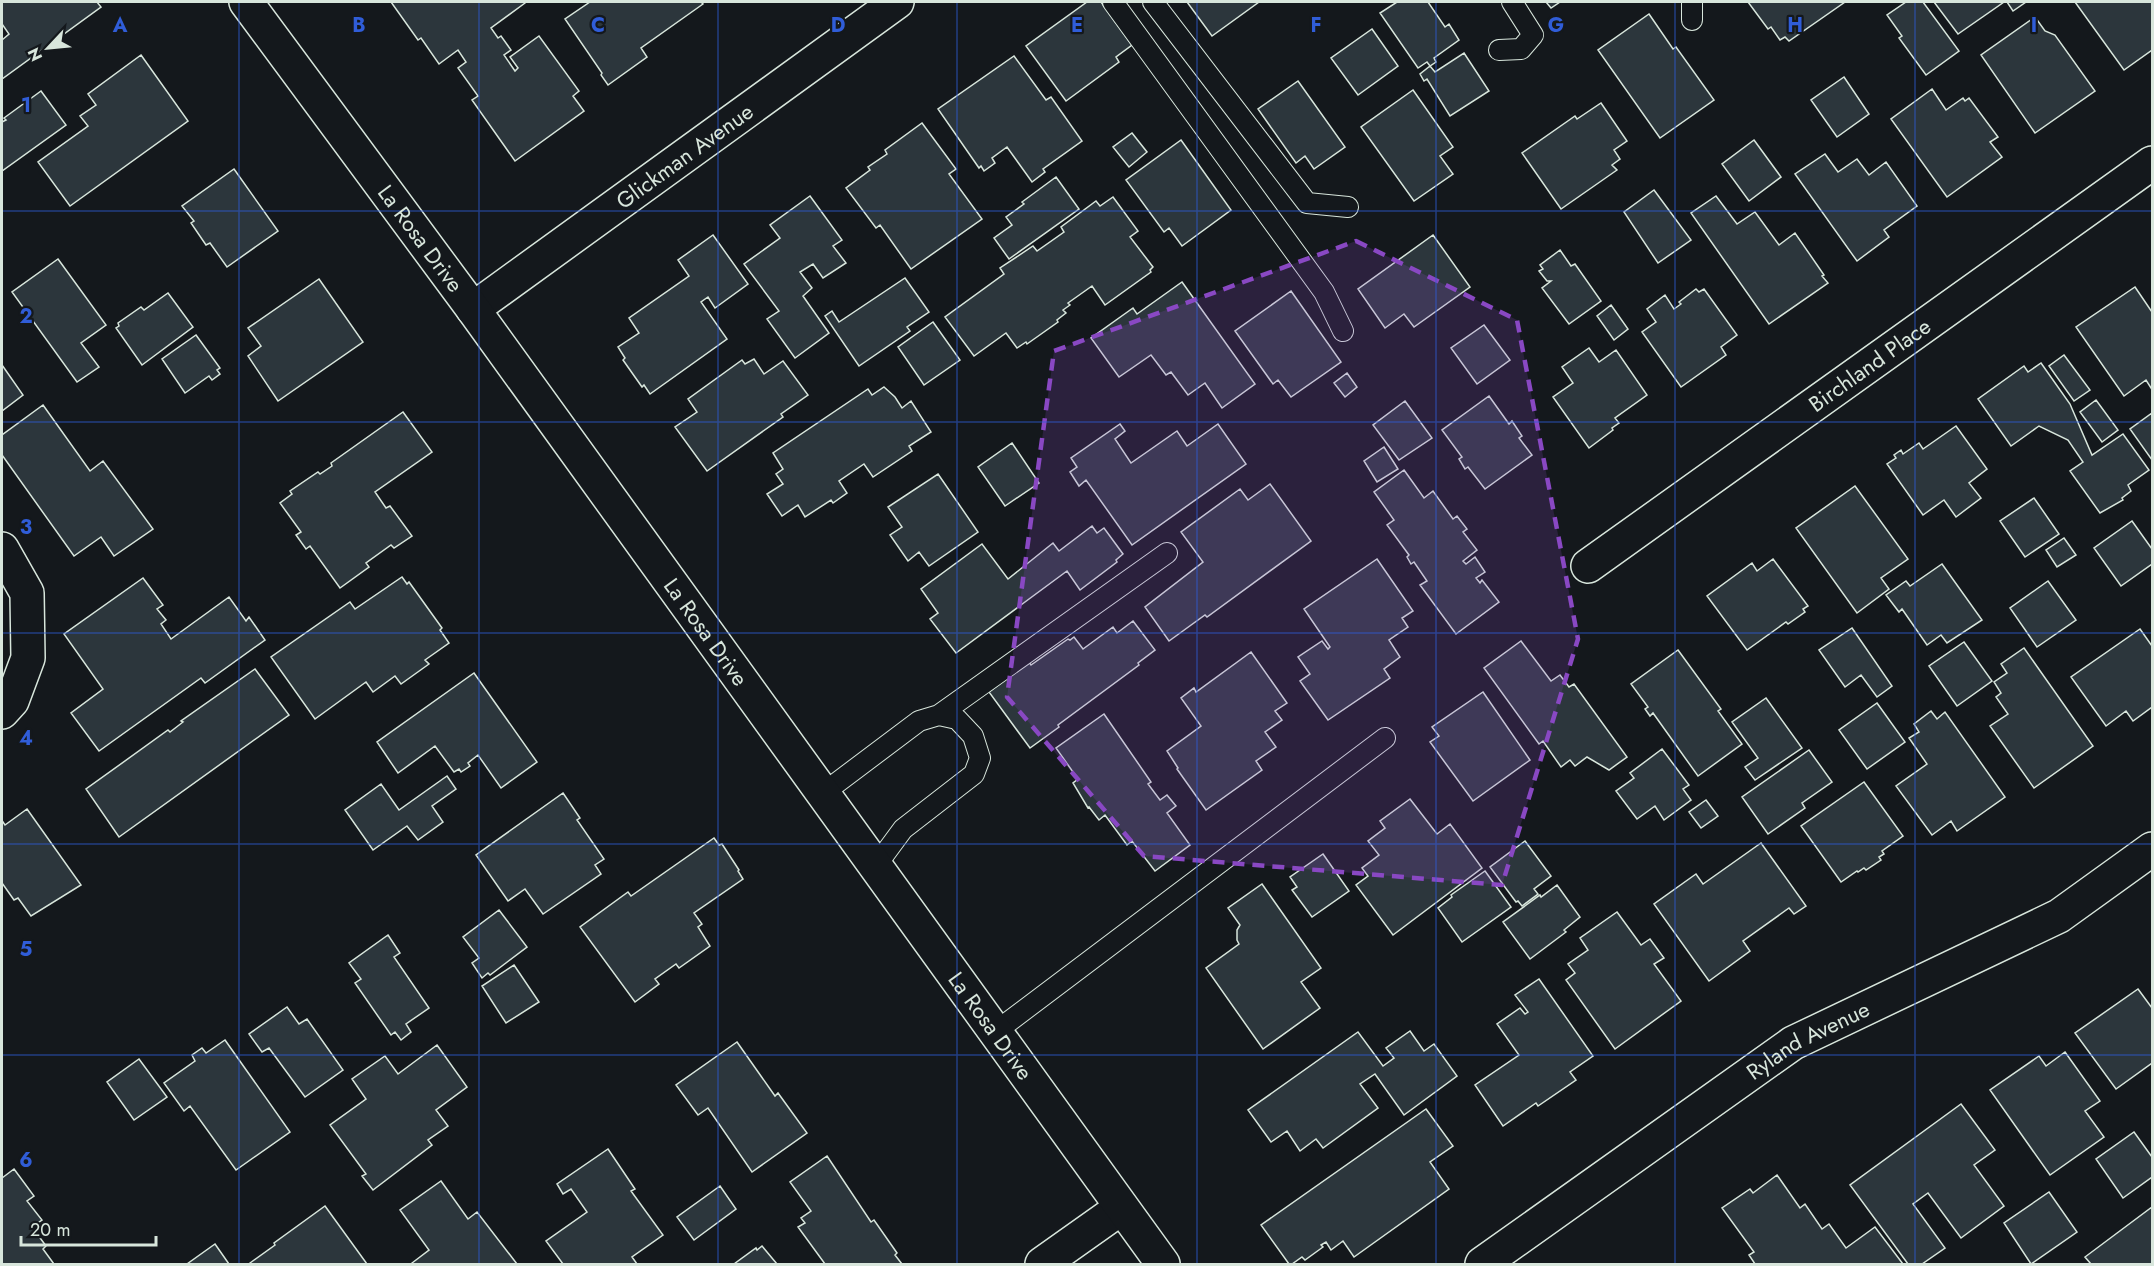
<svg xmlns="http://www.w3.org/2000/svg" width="2154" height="1266" font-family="Jost,sans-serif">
	<rect width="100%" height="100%" fill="#14181c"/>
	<path fill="#2c363c" stroke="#d8e6dc" stroke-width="1.5" d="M2 2H97L101 7 2 79V40L9 34 2 24Z
		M391 2H524L525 3 491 28 498 38 501 36 511 50 504 55 515 71 518 68 510 57 539 36 579 91 573 96 584 111 515 161 472 100 478 96 458 68 466 62 458 50 439 64 421 38 418 40Z
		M590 2H701L703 4 641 48 647 57 608 85 601 75 602 73 565 19Z
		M1087 2H1101L1132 45 1116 57 1119 62 1066 101 1026 46Z
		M1187 2H1259L1212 36Z
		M1397 2H1428L1445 27 1449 24 1459 40 1434 58 1436 62 1430 66 1427 62 1418 68 1380 13Z
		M1546 2H1560L1551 8Z
		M1748 2H1845L1789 41 1785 37 1780 40 1771 27 1768 29Z
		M1906 2H1923L1959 51 1926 75 1899 38 1902 36 1887 15Z
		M1934 2H2004L1958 34Z
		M2007 2H2026L2013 11Z
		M2075 2H2152V50L2124 70Z
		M1649 14 1673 49 1676 47 1714 100 1660 138 1598 50Z
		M2035 17 2045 31 2055 35 2095 91 2035 133 1981 55Z
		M1372 29 1398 66 1358 95 1331 58Z
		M1464 53 1489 91 1450 116 1427 79 1424 81 1420 74 1430 66 1435 72Z
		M141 55 188 121 70 206 38 162 88 126 80 116 96 105 88 94Z
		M1014 56 1046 100 1051 97 1082 141 1043 169 1045 172 1032 182 1007 147 992 158 995 163 984 171 981 166 979 168 938 109Z
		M1844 77 1869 114 1837 137 1811 100Z
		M1298 81 1345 147 1314 169 1305 156 1296 163 1258 109Z
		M1932 89 1946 110 1963 98 1965 101 1969 98 1998 137 1990 142 2002 157 1947 197 1891 119Z
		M1413 90 1453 147 1440 156 1453 174 1414 201 1361 127Z
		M41 91 66 125 2 171V122L6 120 4 118Z
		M1601 103 1627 141 1614 150 1620 159 1612 165 1617 170 1561 209 1522 153 1575 116 1577 119Z
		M922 123 956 169 949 174 982 219 911 269 880 225 876 228 846 188 870 170 868 167 887 154 885 150Z
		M1132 133 1147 152 1129 167 1113 147Z
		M1181 140 1231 210 1182 246 1169 228 1164 232 1126 180Z
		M1754 140 1781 177 1749 201 1722 164Z
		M1825 154 1838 172 1857 159 1869 175 1886 162 1917 206 1884 230 1889 237 1857 261 1795 174Z
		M234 169 278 231 227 267 210 243 206 245 191 223 194 221 182 206Z
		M1056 177 1079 209 1009 259 994 238 1012 225 1006 217 1024 204 1022 202Z
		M1654 190 1691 240 1658 263 1624 212Z
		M810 196 842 240 833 246 846 263 823 278 813 264 800 272 812 288 803 296 829 333 795 358 767 319 779 311 744 264 780 238 770 225Z
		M1716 196 1737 224 1755 212 1779 245 1795 233 1824 275 1822 276 1828 283 1769 324 1691 213Z
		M1113 197 1138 231 1130 237 1153 267 1150 270 1151 272 1105 305 1092 286 1068 303 1070 305 1063 310 1066 313 1057 320 1058 322 1027 344 1026 342 1017 348 1006 333 974 356 945 317 1004 274 1000 268 1033 246 1037 251 1064 232 1061 227 1096 201 1100 206Z
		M713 235 748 284 715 308 708 297 701 302 727 339 650 394 644 385 642 387 623 360 625 358 618 347 639 333 629 318 689 276 678 260Z
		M1433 235 1470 287 1414 327 1404 314 1385 328 1358 289Z
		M1560 250 1571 266 1575 264 1601 301 1569 324 1542 288 1551 281H1547L1539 271 1543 269 1540 265Z
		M58 259 106 325 81 343 99 367 77 382 12 292Z
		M905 278 929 312 907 327 910 331 859 366 825 316 832 311 839 322Z
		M319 279 363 342 278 401 248 356 261 346 248 328Z
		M1182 282 1255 384 1222 408 1205 383 1188 395 1171 372 1166 375 1151 355 1119 377 1091 338 1133 308 1137 314Z
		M2135 287 2152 312V386L2151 388 2146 380 2124 396 2076 327Z
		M1696 289 1699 292 1704 289 1737 335 1721 347 1726 355 1681 387 1642 332 1656 322 1647 309 1665 295 1674 309 1681 304 1679 302Z
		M1291 291 1341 362 1291 397 1278 380 1273 384 1235 331Z
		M168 293 193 327 142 365 116 328 119 326 118 323 141 307 144 310Z
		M1611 305 1628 329 1614 340 1597 316Z
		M933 322 960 360 924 385 898 347Z
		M1484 325 1510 360 1477 384 1451 348Z
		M196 335 220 368 217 370 220 374 212 380 209 376 185 393 162 359Z
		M1589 348 1599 362 1616 350 1647 395 1615 418 1619 423 1612 428 1613 430 1589 448 1553 397 1573 383 1562 367Z
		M2064 355 2090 390 2074 401 2049 366Z
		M754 359 764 374 783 361 808 395 781 414 783 417 707 471 675 427 697 412 688 399 742 360 745 364Z
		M2041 363 2070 404 2092 455 2123 434 2149 470 2128 485 2131 491 2122 498 2123 500 2100 513 2070 471 2083 462 2068 440 2039 426 2011 446 1978 399 2024 366 2028 372Z
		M2 365 23 395 2 411Z
		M1347 373 1357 387 1345 397 1334 383Z
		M884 387 895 397 902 408 911 401 931 432 909 446 912 451 873 477 864 464 839 481 847 493 833 503 831 500 805 517 798 505 782 516 767 494 783 484 776 474 783 469 773 453 868 389 872 395Z
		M1489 396 1509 424 1512 421 1522 436 1519 438 1532 455 1485 489 1468 467 1465 469 1459 459 1462 457 1442 430Z
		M2096 400 2118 430 2102 442 2080 412Z
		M1405 401 1432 438 1399 460 1373 425Z
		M43 405 90 471 103 461 153 529 114 556 101 537 74 556 2 455V435Z
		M403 412 432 452 375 492 386 508 390 506 412 536 394 548 391 545 366 563 369 567 340 588 310 546 306 549 296 535 301 532 280 503 292 494 290 491 318 472 320 474 332 466 331 463Z
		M2152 413V460L2130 429Z
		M1120 424 1125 431 1115 439 1131 463 1177 431 1187 446 1218 424 1246 464 1132 545 1086 480 1079 486 1070 472 1077 467 1071 458Z
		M1956 426 1987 469 1969 483 1981 498 1956 517 1944 500 1923 515 1887 464 1896 458 1894 455 1901 450 1903 454 1919 443 1923 449Z
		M1012 443 1039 483 1005 506 978 467Z
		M1384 447 1398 469 1377 482 1364 461Z
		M1404 470 1424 498 1433 491 1453 519 1457 516 1467 529 1463 532 1477 550 1463 561 1466 564 1475 557 1485 572 1476 578 1480 583 1482 580 1499 602 1456 634 1420 585 1427 581 1414 562 1411 564 1407 557 1409 555 1387 525 1394 520 1374 492Z
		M938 474 978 532 929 566 919 552 908 561 890 535 902 527 888 507Z
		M1270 484 1311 541 1207 617 1205 615 1169 641 1145 607 1203 562 1181 532 1240 489 1248 500Z
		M1855 486 1908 559 1881 578 1889 589 1857 613 1796 528Z
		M2034 498 2059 534 2025 557 2000 521Z
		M2132 521 2152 549V564L2121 586 2094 548Z
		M1092 526 1097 533 1104 528 1123 554 1116 560 1117 562 1080 590 1067 571 956 653 930 619 938 613 921 589 982 544 1008 579 1053 543 1059 551Z
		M2064 538 2076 555 2057 567 2046 550Z
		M1377 559 1413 611 1402 618 1408 627 1389 640 1400 657 1384 669 1390 678 1328 720 1300 681 1310 674 1298 657 1322 641 1328 649 1330 647 1304 609Z
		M1773 559 1808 606 1803 609 1805 612 1788 624 1786 622 1747 650 1707 596 1752 563 1757 571Z
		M1942 564 1982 620 1947 643 1941 635 1927 645 1902 609 1899 612 1886 595 1906 581 1910 586Z
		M402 577 407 584 409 582 442 628 440 630 449 643 425 660 429 664 401 684 395 676 373 692 366 682 315 719 271 657 350 602 355 609Z
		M143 578 163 605 157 609 166 620 161 624 171 639 229 597 246 621 249 617 265 640 205 683 201 678 99 751 71 713 103 689 64 634Z
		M2048 581 2076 620 2037 647 2010 608Z
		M1133 621 1155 650 1138 663 1139 665 1058 725 1059 727 1030 748 989 692 1029 662 1031 665 1068 639 1070 640 1074 637 1083 649 1113 627 1117 633Z
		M1852 628 1892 686 1877 697 1861 675 1845 687 1819 650Z
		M2140 629 2152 646V707L2133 721 2126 711 2106 726 2071 677Z
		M1521 641 1551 681 1560 675 1569 687 1574 684 1627 757 1609 770 1587 757 1575 766 1570 760 1561 767 1543 741 1539 744 1484 668Z
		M1964 642 1992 681 1957 706 1929 666Z
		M2024 648 2093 746 2034 788 1990 726 2008 714 1996 697 2001 693 1994 682 2007 673 2001 664Z
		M1678 650 1721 709 1718 711 1742 744 1698 776 1653 713 1650 716 1645 709 1648 707 1631 684Z
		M1251 652 1287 703 1275 711 1282 720 1265 732 1276 747 1256 761 1262 770 1206 810 1177 769 1178 768 1167 751 1201 726 1181 698 1194 688 1196 692Z
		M255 669 289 715 119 837 86 789 168 730 170 732 183 722 181 721Z
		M474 673 537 762 501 788 478 755 468 763 470 766 461 772 459 769 454 772 435 746 398 773 377 742Z
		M1483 692 1530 760 1473 801 1430 742 1439 736 1432 727Z
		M1766 698 1802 748 1755 780 1745 767 1758 758 1732 722Z
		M1877 703 1905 742 1867 769 1839 730Z
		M1931 711 1937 719 1945 712 2005 797 1957 831 1951 821 1932 835 1896 786 1927 764 1909 738 1919 732 1914 724Z
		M1104 714 1151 782 1148 784 1160 800 1167 795 1176 806 1167 813 1190 845 1155 871 1132 841 1127 845 1105 815 1099 820 1089 807 1088 808 1073 783 1078 779 1056 748Z
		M1662 749 1689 785 1683 789 1691 800 1664 820 1655 806 1637 819 1616 791 1634 778 1630 773Z
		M1809 750 1832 782 1802 803 1805 808 1768 834 1742 797Z
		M447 776 456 789 432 806 443 822 418 840 407 826 373 850 345 810 381 784 399 810Z
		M1864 782 1903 836 1882 851 1884 854 1879 857 1881 860 1866 870 1864 868 1858 872 1857 871 1841 882 1801 826Z
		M563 793 580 818 577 820 604 859 595 865 601 874 543 914 525 889 508 901 476 855Z
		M1410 799 1437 834 1450 824 1482 868 1393 935 1356 885 1368 876 1362 868 1379 855 1368 841 1385 828 1380 821Z
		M1706 800 1718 816 1701 828 1689 812Z
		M27 809 81 885 31 916 18 898 14 900 2 883V823L3 822 5 825Z
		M714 838 719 845 722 844 739 870 738 871 743 879 694 913 702 924 698 927 710 946 679 968 676 964 655 979 659 984 635 1002 580 927 628 892 631 896Z
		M1525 841 1551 876 1534 889 1538 894 1522 906 1518 901 1516 902 1490 867Z
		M1761 843 1806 906 1794 914 1789 908 1743 941 1750 951 1709 981 1654 904 1696 874 1703 884Z
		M1323 854 1349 891 1312 917 1292 890 1297 887 1290 877Z
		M1485 871 1511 907 1462 942 1438 908 1452 897 1451 895Z
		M1262 884 1321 968 1301 982 1320 1008 1263 1049 1206 968 1239 944 1237 940V930L1240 925 1228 908Z
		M1557 885 1580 917 1564 930 1566 932 1530 959 1503 922 1540 895 1541 897Z
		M499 910 527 947 490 975 488 973 482 978 472 963 479 958 463 937Z
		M1617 912 1641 945 1650 939 1664 958 1654 964 1681 1001 1615 1049 1566 980 1575 973 1568 964 1588 950 1580 938Z
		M388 935 400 953 394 957 429 1008 406 1024 411 1032 401 1040 395 1032 391 1035 355 983 361 979 349 963Z
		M514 965 539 1002 506 1023 482 986Z
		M1539 979 1593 1056 1570 1072 1576 1080 1538 1106 1536 1103 1503 1126 1475 1085 1519 1055 1497 1024 1520 1008 1525 1014 1528 1012 1515 995Z
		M2138 989 2152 1008V1063L2116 1089 2075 1033Z
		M287 1007 299 1024 307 1019 343 1070 305 1097 269 1048 262 1052 249 1034Z
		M1410 1031 1424 1051 1434 1044 1457 1076 1404 1115 1375 1074 1360 1084 1378 1108 1323 1148 1316 1139 1300 1151 1287 1131 1271 1142 1248 1110 1358 1032 1383 1066 1394 1058 1386 1048Z
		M225 1040 290 1132 236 1170 190 1106 184 1111 164 1083 195 1061 192 1055 202 1048 206 1053Z
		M737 1042 775 1096 778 1093 807 1133 752 1172 708 1108 698 1115 676 1085Z
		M437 1045 467 1087 436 1110 448 1126 428 1140 432 1145 373 1190 362 1176 366 1174 330 1125 366 1099 352 1079 385 1056 398 1074Z
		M2065 1052 2100 1101 2085 1111 2104 1137 2050 1175 1990 1090 2039 1056 2046 1066Z
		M139 1059 167 1097 134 1120 107 1082Z
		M1961 1104 1995 1150 1974 1165 2004 1206 1961 1238 1928 1193 1913 1204 1945 1248 1922 1264H1908L1850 1185Z
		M1426 1109 1453 1146 1430 1162 1449 1189 1354 1257 1343 1241 1331 1250 1326 1242 1321 1245 1323 1247 1305 1260 1302 1257 1292 1264H1289L1261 1225Z
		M2134 1132 2152 1157V1177L2123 1198 2096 1159Z
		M608 1149 635 1189 631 1191 663 1235 632 1257 637 1264H563L546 1241 587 1212 571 1189 563 1194 557 1184Z
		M827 1156 871 1222 874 1220 897 1253 895 1255 902 1264H825L798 1227 805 1223 801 1218 811 1211 790 1182Z
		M14 1169 34 1196 27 1201 42 1220 32 1227 46 1246 43 1249 54 1264H2V1178Z
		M1777 1175 1800 1208 1805 1204 1822 1229 1829 1224 1846 1248 1875 1227 1903 1264H1755L1749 1255 1754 1252 1722 1208 1750 1189 1753 1193Z
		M441 1181 468 1219 477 1212 517 1264H414L412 1263 429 1250 400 1210Z
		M720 1186 736 1209 694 1240 677 1217Z
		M2049 1192 2077 1232 2031 1264 2004 1223Z
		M325 1206 367 1264H251L250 1263 275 1245 274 1243Z
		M2152 1207V1264H2091L2085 1257Z
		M215 1244 229 1264H187Z
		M762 1246 777 1264H734L756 1248 757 1250Z"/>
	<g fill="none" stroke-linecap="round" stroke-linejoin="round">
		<g stroke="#d8e6dc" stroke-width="22">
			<path id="lane" d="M1113 2 1324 292 1343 331
				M1153 2 1307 203 1348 207
				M1692 2V20
				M1499 50 1521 49 1533 35 1512 2
				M939 715 1167 553
				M822 794 919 721 939 715 957 719 973 736 980 758 974 774 903 829 875 867
				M995 1032 1385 738"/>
		</g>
		<g stroke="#d8e6dc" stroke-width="36">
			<g id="street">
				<path id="s1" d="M473 309 897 2"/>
				<path d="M2 549 27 593 28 658 12 701 2 712"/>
				<path id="s2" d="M1588 566 2152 163"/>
				<path d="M1042 1264 1121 1208"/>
				<path id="s3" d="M1482 1264 1793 1043 2059 916 2152 849"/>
			</g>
		</g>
		<g stroke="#d8e6dc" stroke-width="36">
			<g id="secondary">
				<path id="s4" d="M246 2 473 309 1163 1264"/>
			</g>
		</g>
		<use href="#lane" stroke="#14181c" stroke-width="20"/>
		<use href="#street" stroke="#14181c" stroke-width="33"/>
		<use href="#secondary" stroke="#14181c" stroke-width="33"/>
	</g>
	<path fill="#8948c3" fill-opacity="0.2" stroke="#8948c3" stroke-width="4.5" stroke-dasharray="12 8" stroke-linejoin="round" d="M1356 241 1517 320 1578 639 1502 885 1144 856 1007 697 1054 351Z"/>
	<path fill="none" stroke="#305dd8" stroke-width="1.5" stroke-opacity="0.55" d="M239 2V1264M479 2V1264M718 2V1264M957 2V1264M1197 2V1264M1436 2V1264M1675 2V1264M1915 2V1264M2 211H2152M2 422H2152M2 633H2152M2 844H2152M2 1055H2152"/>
	<g text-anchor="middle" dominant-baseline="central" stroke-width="4.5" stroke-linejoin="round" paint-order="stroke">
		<g font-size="22" fill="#d8e6dc" stroke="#14181c">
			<text stroke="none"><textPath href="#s1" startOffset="261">Glickman Avenue</textPath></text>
			<text stroke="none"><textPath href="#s4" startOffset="294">La Rosa Drive</textPath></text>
			<text stroke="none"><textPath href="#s2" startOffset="346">Birchland Place</textPath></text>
			<text stroke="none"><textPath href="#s4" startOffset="780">La Rosa Drive</textPath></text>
			<text stroke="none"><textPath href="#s4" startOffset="1266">La Rosa Drive</textPath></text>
			<text stroke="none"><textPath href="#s3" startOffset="396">Ryland Avenue</textPath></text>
		</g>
	</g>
	<g font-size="20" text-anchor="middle" font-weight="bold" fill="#305dd8" stroke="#14181c" stroke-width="4.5" stroke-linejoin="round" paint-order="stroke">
		<text x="120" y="32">A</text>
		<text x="359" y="32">B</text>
		<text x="598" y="32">C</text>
		<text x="838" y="32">D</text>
		<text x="1077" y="32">E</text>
		<text x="1316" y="32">F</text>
		<text x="1556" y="32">G</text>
		<text x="1795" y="32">H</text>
		<text x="2034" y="32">I</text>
		<text x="26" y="112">1</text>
		<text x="26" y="323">2</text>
		<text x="26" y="534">3</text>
		<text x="26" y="745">4</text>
		<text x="26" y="956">5</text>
		<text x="26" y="1167">6</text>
	</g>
	<rect width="2154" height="1266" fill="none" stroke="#d8e6dc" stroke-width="6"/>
	<g transform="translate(48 48) rotate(244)" stroke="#14181c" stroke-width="4.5" paint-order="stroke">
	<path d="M0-4.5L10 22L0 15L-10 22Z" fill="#d8e6dc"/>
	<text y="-9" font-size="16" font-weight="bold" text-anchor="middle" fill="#d8e6dc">N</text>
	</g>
	<path d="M21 1236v9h135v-9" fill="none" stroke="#d8e6dc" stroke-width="3"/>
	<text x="30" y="1236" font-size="18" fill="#d8e6dc" stroke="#14181c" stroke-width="4.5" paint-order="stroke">20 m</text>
</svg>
